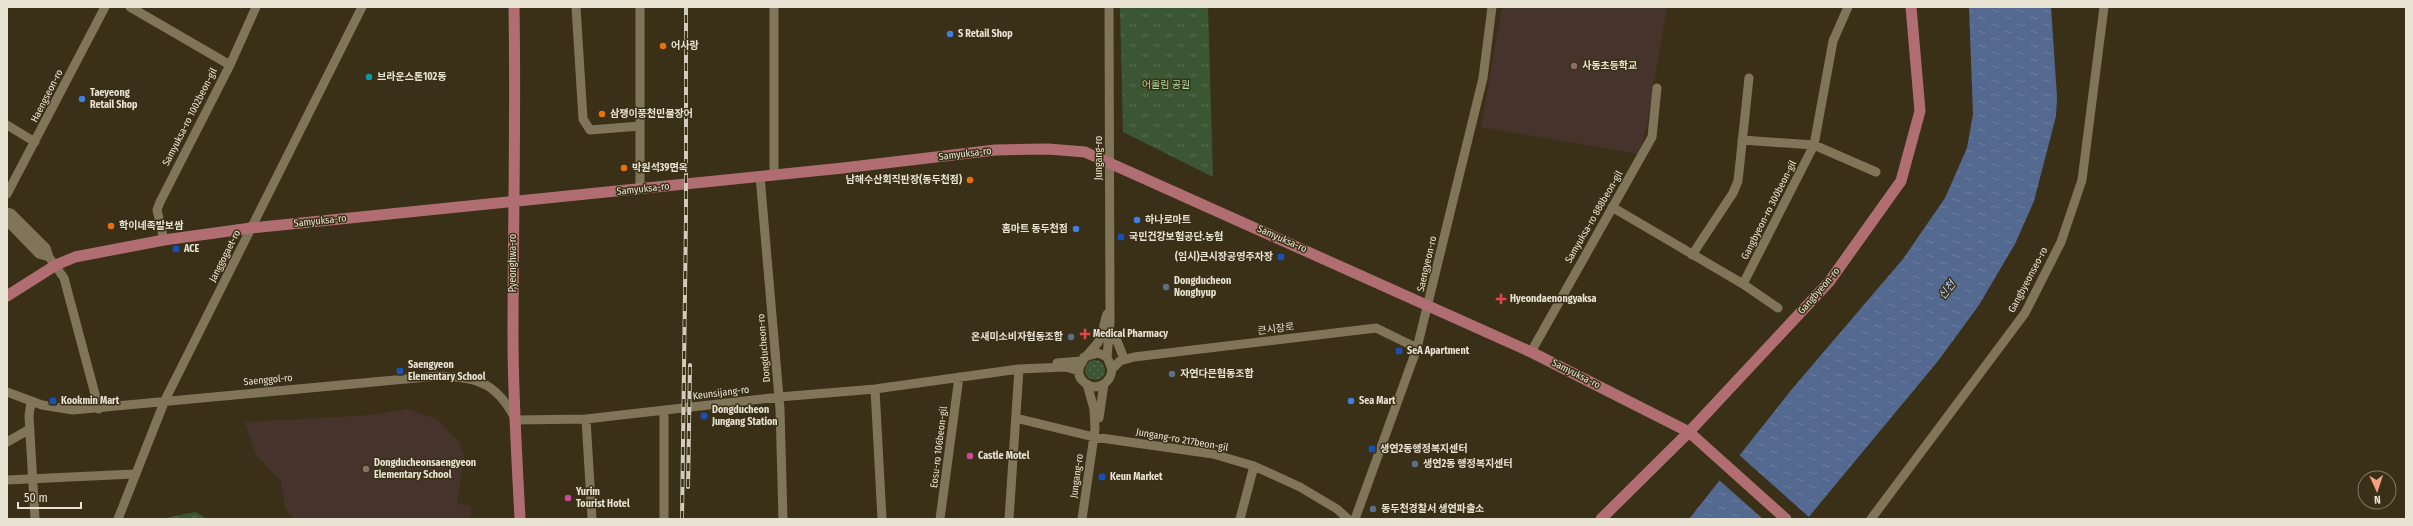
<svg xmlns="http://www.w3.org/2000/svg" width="2413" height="526" font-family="'Fira Sans Condensed','Noto Sans KR',sans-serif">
	<defs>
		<pattern id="grass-dots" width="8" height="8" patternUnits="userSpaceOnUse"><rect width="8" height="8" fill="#3b5633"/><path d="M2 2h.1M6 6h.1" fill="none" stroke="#576e50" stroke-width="1.8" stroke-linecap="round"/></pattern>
		<pattern id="forest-crowns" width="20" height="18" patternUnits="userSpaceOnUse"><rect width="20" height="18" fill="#3b5633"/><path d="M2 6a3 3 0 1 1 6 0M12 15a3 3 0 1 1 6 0" fill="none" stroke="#576e50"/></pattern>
		<pattern id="park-tufts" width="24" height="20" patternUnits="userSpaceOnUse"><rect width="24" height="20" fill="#3b5633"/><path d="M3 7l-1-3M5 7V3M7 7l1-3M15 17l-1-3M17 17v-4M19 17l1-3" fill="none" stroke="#576e50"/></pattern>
		<pattern id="water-ripples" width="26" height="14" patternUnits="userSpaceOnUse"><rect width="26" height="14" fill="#54698f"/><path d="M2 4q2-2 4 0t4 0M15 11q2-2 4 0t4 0" fill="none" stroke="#6d7e9e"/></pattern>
	</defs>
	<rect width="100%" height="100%" fill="#3a3017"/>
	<path fill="#46342c" d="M1502 7H1667L1647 124 1639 154 1481 127Z
		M408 409 437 419 459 442 464 457 457 504 471 506 470 519H295L285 509 281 481 256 455 245 422 372 415Z"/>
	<path fill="url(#grass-dots)" d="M1085 370a10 10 0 1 1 20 0a10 10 0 1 1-20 0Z"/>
	<path fill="url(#forest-crowns)" d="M196 512 207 519H160Z"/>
	<path fill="url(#park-tufts)" d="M1120 7H1208L1213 177 1123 132Z"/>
	<path fill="url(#water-ripples)" d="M1969 7H2051L2057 97 2056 116 2034 201 2015 244 1979 305 1938 361 1807 519H1689L1792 389 1903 259 1945 198 1967 148 1973 114Z"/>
	<path fill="#3a3017" d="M1738 454 1810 518 1809 519H1763L1718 479Z"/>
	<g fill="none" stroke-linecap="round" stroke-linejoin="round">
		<path stroke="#807559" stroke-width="9" d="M130 7 230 65
			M576 7 583 119 590 130 640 126
			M7 125 35 142
			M1742 140 1814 145 1876 172
			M774 174V7
			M760 176 780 409 783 519
			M640 189V7
			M7 194 105 7
			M1612 207 1743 284 1778 308
			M7 212 11 213 46 248 49 257 64 278 99 409
			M7 221 39 254 49 257
			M164 240 157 210 160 202 230 65 256 7
			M1692 255 1733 193 1738 181 1749 78
			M1743 284 1814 145 1833 41 1848 7
			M1109 336 1117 341 1123 356
			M1531 352 1652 137 1657 88
			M1084 357 1098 353 1107 357 1112 369C1111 383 1097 392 1085 383 1067 369 1092 352 1099 341 1103 334 1104 322 1107 314
			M1107 357 1110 322 1109 7
			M1057 363 1081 361
			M1112 369 1120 361 1134 357 1376 328 1417 348
			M875 389 882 519
			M7 392 42 405 73 410 438 376C479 378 496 382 516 420L586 419 779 397 875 389 1019 369 1066 367 1079 371
			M31 402 29 416 35 519
			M1016 418 1094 437 1213 454 1254 466 1300 487 1337 509 1348 519
			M1099 418 1104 384
			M586 419 592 519
			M7 442 30 429
			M7 480 134 474
			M118 519 165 400 362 7
			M664 519V410
			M940 519 959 377
			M1009 519 1019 369
			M1082 519 1095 429 1094 409 1087 384
			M1240 519 1254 466
			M1355 519 1417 348 1483 78 1492 7
			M1871 519 2025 313 2061 242 2082 180 2104 7"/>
		<path stroke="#b16e72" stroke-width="11" d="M514 7C516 117 513 227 513 337 513 398 517 459 520 519
			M7 296 56 265 75 257 164 240 251 228 843 168 995 150 1048 149 1085 152 1531 352 1689 432 1786 519
			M1601 519 1689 432 1829 282 1901 181 1920 111 1911 7"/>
		<g stroke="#d2ccbc" stroke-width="4">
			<path id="rail" d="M688 487 690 365
				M682 519 686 217V7"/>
		</g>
		<use href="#rail" stroke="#3a3017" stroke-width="2.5" stroke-dasharray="8" stroke-linecap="butt"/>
	</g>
	<g fill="#3f7fe0" stroke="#3a3017" stroke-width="1.5">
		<circle cx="950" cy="34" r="4"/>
		<circle cx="82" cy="99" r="4"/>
		<circle cx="1137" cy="220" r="4"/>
		<circle cx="1076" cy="229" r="4"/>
		<circle cx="1351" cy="401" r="4"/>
	</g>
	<g fill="#e8710a" stroke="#3a3017" stroke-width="1.5">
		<circle cx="663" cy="46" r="4"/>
		<circle cx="602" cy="114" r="4"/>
		<circle cx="624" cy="168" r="4"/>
		<circle cx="970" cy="180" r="4"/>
		<circle cx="111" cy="226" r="4"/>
	</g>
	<g fill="#8d6e63" stroke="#3a3017" stroke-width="1.5">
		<circle cx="1574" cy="66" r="4"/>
		<circle cx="366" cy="469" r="4"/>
	</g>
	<circle fill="#0f9aa8" stroke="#3a3017" stroke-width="1.5" cx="369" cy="77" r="4"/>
	<g fill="#1a4fb4" stroke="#3a3017" stroke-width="1.5">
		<rect x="1117" y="233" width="8" height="8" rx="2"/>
		<rect x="172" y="245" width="8" height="8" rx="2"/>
		<rect x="1277" y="253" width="8" height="8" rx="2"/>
		<rect x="1395" y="347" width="8" height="8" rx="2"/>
		<rect x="396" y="367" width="8" height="8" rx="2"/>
		<rect x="49" y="397" width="8" height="8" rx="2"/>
		<rect x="700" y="412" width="8" height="8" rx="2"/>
		<rect x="1368" y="445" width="8" height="8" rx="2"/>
		<rect x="1098" y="473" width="8" height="8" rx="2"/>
	</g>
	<g fill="#5c6f8a" stroke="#3a3017" stroke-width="1.5">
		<circle cx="1166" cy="287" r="4"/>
		<circle cx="1071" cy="337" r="4"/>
		<circle cx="1172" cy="374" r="4"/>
		<circle cx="1415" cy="464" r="4"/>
		<circle cx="1373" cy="509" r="4"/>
	</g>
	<g fill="#e0444e" stroke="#3a3017" stroke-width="1.5">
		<path d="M1499 293h4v4h4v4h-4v4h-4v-4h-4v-4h4z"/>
		<path d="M1083 328h4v4h4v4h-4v4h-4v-4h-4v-4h4z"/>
	</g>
	<g fill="#d1479c" stroke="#3a3017" stroke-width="1.5">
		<circle cx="970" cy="456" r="4"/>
		<circle cx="568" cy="498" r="4"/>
	</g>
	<g text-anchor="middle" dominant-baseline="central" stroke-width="3" stroke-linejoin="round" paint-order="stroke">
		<g font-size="10" font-weight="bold" fill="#e9e3d4" stroke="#3a3017" text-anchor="start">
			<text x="958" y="34">S Retail Shop</text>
			<text x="671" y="46">어사랑</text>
			<text x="1582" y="66">사동초등학교</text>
			<text x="377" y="77">브라운스톤102동</text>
			<text x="90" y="93">Taeyeong<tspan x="90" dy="12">Retail Shop</tspan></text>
			<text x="610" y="114">삼쟁이풍천민물장어</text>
			<text x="632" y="168">박원석39면옥</text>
			<text x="962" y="180" text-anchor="end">남해수산회직판장(동두천점)</text>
			<text x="1145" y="220">하나로마트</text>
			<text x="119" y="226">학이네족발보쌈</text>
			<text x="1068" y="229" text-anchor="end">홈마트 동두천점</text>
			<text x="1129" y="237">국민건강보험공단.농협</text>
			<text x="184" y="249">ACE</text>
			<text x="1273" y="257" text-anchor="end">(임시)큰시장공영주차장</text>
			<text x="1174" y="281">Dongducheon<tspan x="1174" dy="12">Nonghyup</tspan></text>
			<text x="1510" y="299">Hyeondaenongyaksa</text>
			<text x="1093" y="334">Medical Pharmacy</text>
			<text x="1063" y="337" text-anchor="end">온새미소비자협동조합</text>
			<text x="1407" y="351">SeA Apartment</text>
			<text x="408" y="365">Saengyeon<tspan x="408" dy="12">Elementary School</tspan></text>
			<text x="1180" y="374">자연다믄협동조합</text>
			<text x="61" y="401">Kookmin Mart</text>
			<text x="1359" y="401">Sea Mart</text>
			<text x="712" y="410">Dongducheon<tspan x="712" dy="12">Jungang Station</tspan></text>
			<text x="1380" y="449">생연2동행정복지센터</text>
			<text x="978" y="456">Castle Motel</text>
			<text x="374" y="463">Dongducheonsaengyeon<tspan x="374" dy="12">Elementary School</tspan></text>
			<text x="1423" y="464">생연2동 행정복지센터</text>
			<text x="1110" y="477">Keun Market</text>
			<text x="576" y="492">Yurim<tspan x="576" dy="12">Tourist Hotel</tspan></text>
			<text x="1381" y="509">동두천경찰서 생연파출소</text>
		</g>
		<g font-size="10" fill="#addda1" stroke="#3a3017">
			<text x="1166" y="85">어울림 공원</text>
		</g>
		<g font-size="10" fill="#e9e3d4" stroke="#3a3017">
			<text transform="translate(47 96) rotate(-63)">Haengseon-ro</text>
			<text transform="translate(190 117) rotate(-63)">Samyuksa-ro 1002beon-gil</text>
			<text transform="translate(965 154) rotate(-7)">Samyuksa-ro</text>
			<text transform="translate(1099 158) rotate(-90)">Jungang-ro</text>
			<text transform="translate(643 189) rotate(-6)">Samyuksa-ro</text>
			<text transform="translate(1769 210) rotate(-63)">Gangbyeon-ro 300beon-gil</text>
			<text transform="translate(1594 217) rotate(-60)">Samyuksa-ro 888beon-gil</text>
			<text transform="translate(320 221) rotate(-6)">Samyuksa-ro</text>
			<text transform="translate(1282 239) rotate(24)">Samyuksa-ro</text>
			<text transform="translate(225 256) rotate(-63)">Janggogaet-ro</text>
			<text transform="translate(513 263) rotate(-90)">Pyeonghwa-ro</text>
			<text transform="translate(1427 264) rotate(-77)">Saengyeon-ro</text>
			<text transform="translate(2028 280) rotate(-62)">Gangbyeonseo-ro</text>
			<text transform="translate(1819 291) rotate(-49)">Gangbyeon-ro</text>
			<text transform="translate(1276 329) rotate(-7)">큰시장로</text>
			<text transform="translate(764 348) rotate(-95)">Dongducheon-ro</text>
			<text transform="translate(1576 374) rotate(27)">Samyuksa-ro</text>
			<text transform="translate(268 380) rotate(-5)">Saenggol-ro</text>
			<text transform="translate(721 393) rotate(-7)">Keunsijang-ro</text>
			<text transform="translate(1182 440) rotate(10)">Jungang-ro 217beon-gil</text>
			<text transform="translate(939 447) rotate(-83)">Eosu-ro 106beon-gil</text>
			<text transform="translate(1077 476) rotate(-82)">Jungang-ro</text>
		</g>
		<g font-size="11" font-style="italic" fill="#c1d7fd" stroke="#3a3017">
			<text transform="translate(1947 290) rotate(-52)">신천</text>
		</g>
	</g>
	<rect width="2413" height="526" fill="none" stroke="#e9e3d4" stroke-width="16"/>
	<g transform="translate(2377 490) rotate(177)"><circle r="19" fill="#3a3017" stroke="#807863"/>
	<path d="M0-3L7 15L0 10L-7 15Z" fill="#f39f85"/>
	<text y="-6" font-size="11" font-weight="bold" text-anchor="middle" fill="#e9e3d4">N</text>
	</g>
	<path d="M18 502v6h63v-6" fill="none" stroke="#e9e3d4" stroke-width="2"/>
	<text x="24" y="502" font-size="12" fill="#e9e3d4" stroke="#3a3017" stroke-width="3" paint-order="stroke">50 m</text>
</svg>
